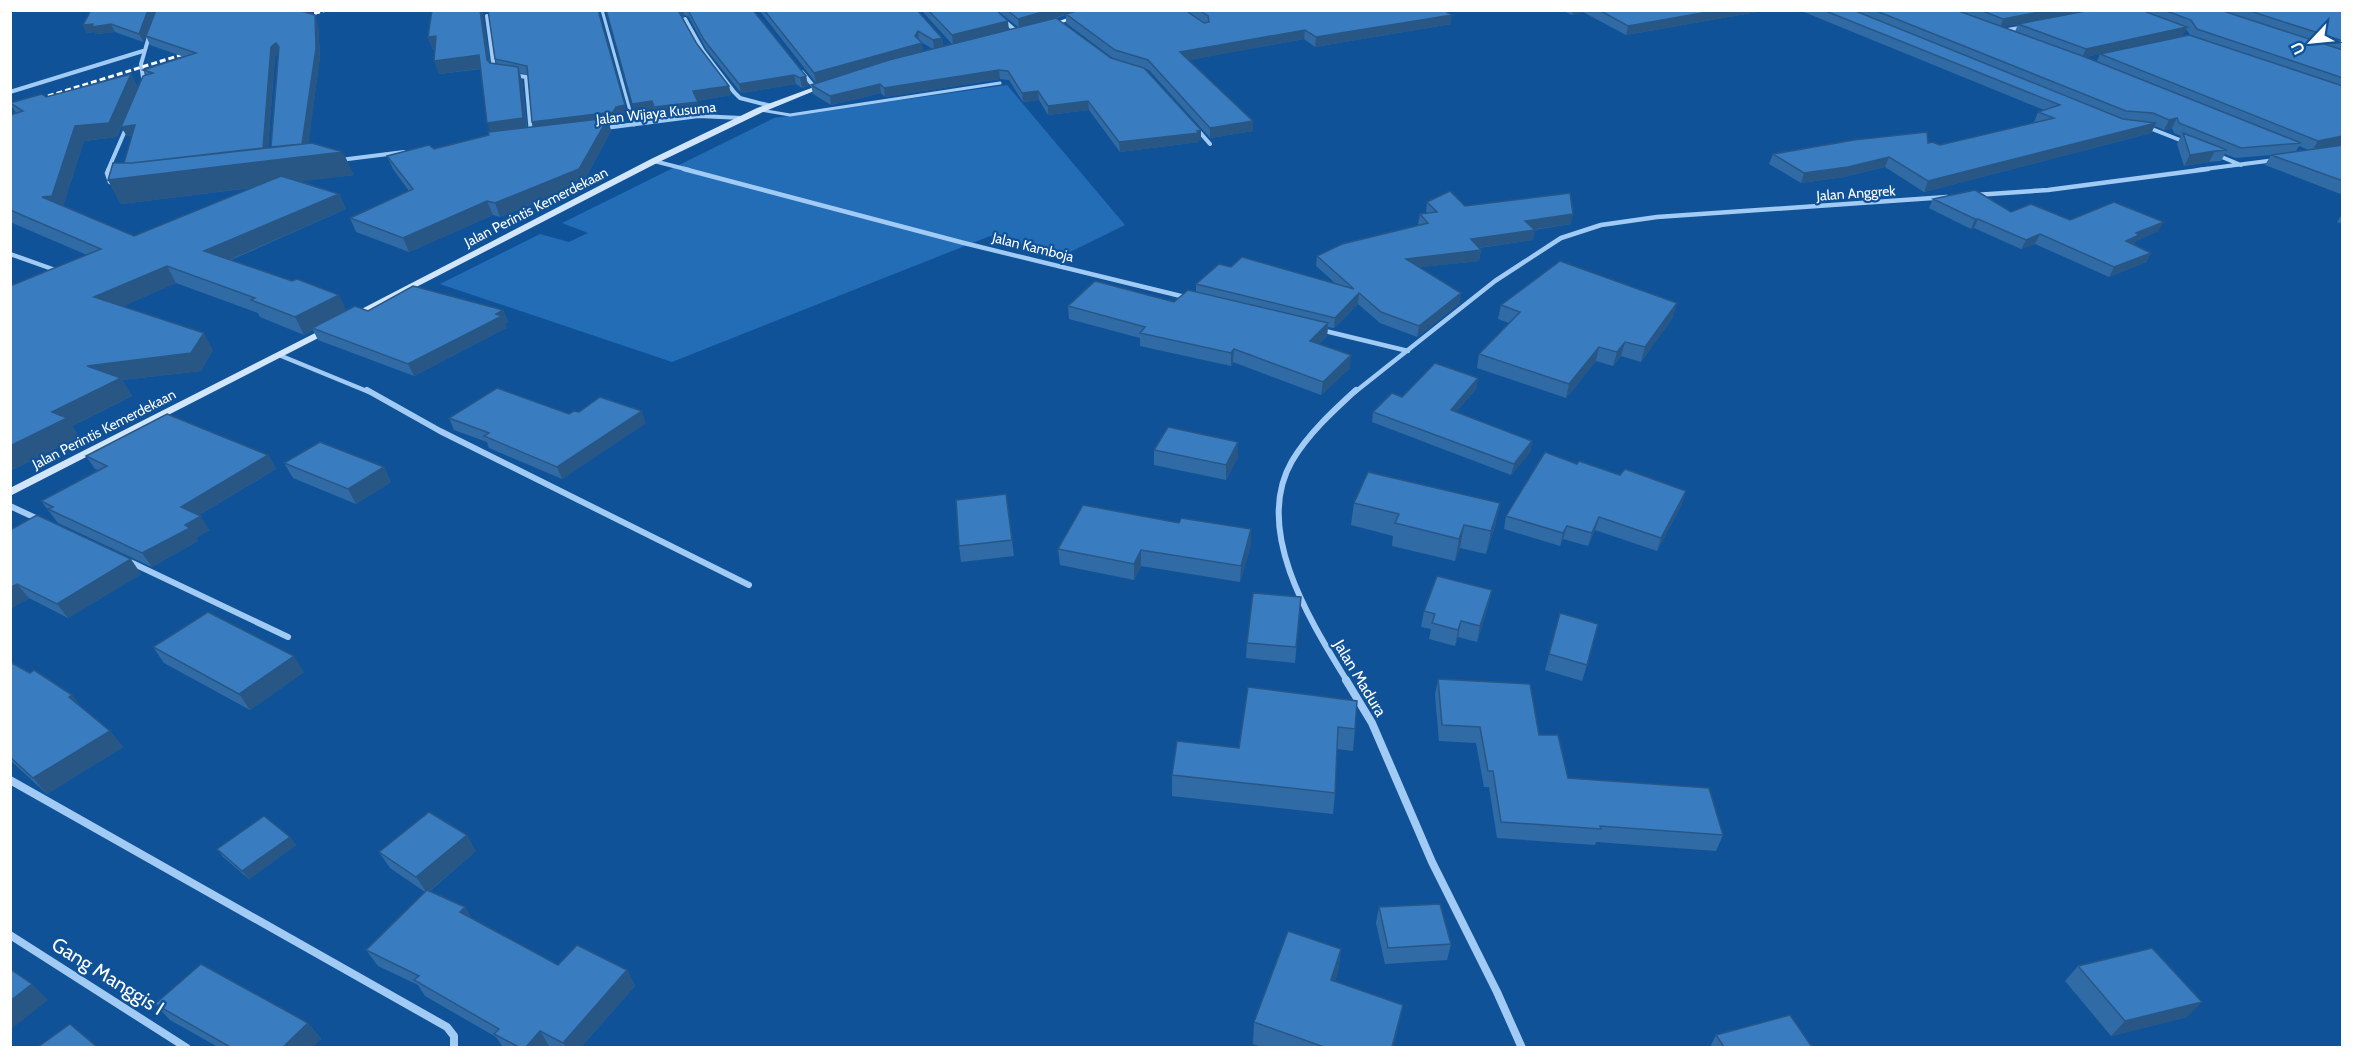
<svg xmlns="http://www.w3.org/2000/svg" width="2353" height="1058" font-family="Cabin,sans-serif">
	<rect width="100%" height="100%" fill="#105298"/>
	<path fill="#236db7" d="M1007 85 1125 225 1062 256 990 236 672 362 440 284 540 234 569 242 588 233 562 223 774 118Z"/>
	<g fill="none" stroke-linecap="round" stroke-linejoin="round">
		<path stroke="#a1cbf4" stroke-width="3" d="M602 10 634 125
			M760 110 790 115 1000 83"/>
		<path stroke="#a1cbf4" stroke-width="4" d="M992 10 1018 33
			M487 16 494 69
			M685 19 703 51 734 92 740 98 771 106
			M2002 31 2025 27
			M802 72 815 88
			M513 75 526 77 531 134
			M144 84 141 64 150 33
			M10 92 143 51
			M2147 127 2185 142
			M605 128 699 116 742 118
			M1197 129 1210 144
			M2217 155 2241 165
			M340 160 404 152
			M654 161 689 170
			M108 170 127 126
			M2197 170 2275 160"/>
		<path stroke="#a1cbf4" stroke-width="4.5" d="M109 169 107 173 110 182H115
			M684 169 964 243 1189 298
			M1975 195 2048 190 2208 169
			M10 254 58 271
			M1321 330 1408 351
			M279 355 369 392
			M1355 392 1495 281 1561 238 1601 225 1657 217 1947 197"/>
		<path stroke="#a1cbf4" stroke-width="6" d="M367 390 440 431 749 585
			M10 506 40 520
			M128 561 288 637
			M1347 681C1311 622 1252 530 1292 461 1308 434 1333 411 1356 390"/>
		<path stroke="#a1cbf4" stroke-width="8" d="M1346 680 1372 723 1432 862 1497 992 1522 1048
			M10 780 447 1027 454 1036V1048
			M10 935 187 1048"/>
		<path fill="#d1e6fd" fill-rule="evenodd" d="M1092 10H1103L1049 27 1044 26Z
			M825 83 831 84 763 112 657 163 356 318H350L348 316 651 159 757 108Z
			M329 326 332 327V331L10 496V488Z"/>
		<path stroke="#fff" stroke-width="3" stroke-dasharray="6 3" stroke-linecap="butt" d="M297 19 326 10
			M48 96 197 50"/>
	</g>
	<path fill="#316ba5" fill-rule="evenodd" d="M155 10 143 42 115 32 96 34 95 32 87 33 83 25Z
		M432 10H482L490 63 497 64 495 59 598 11 627 115 619 116 616 122 609 123 611 131 583 183 500 217 493 215 409 252 356 232 350 218 409 191 393 169 387 156 434 149 489 135 490 132 481 69 439 74 435 50H433L428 37ZM520 73 528 75 534 127H527L522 81Z
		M606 10H753L806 76 808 86 802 88 796 84 741 93 706 49 689 17 684 15 683 18 697 44 729 86 731 95 697 101 700 112 657 117 654 111 635 114Z
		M759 10H917L942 38 943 46 952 44 921 10H996L1009 30 1018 27 997 10H1443L1451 24 1315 47 1304 39 1188 60 1253 131 1210 138 1149 70 1144 68 1201 130V140H1199V142L1120 152 1089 110 1048 115 1039 100 1023 102 1009 80 1000 79 885 97 881 93 831 105 813 94 811 85 837 77 816 83ZM1066 15V23L1114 59 1111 58 1053 19ZM921 42 933 49 923 52Z
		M1561 10H1768L1626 35 1583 12 1572 15Z
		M1799 10H2343V145L2332 147 2343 145V195L2265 165 2271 155 2236 158 2225 154 2221 161 2209 162 2184 166 2177 144 2181 136 2174 133 2172 128 2164 130 2155 126 2151 133 1924 192 1885 167 1844 177 1801 183 1769 164 1773 154 1928 143 1940 145 2036 123 2034 122 2038 112 2044 110ZM2018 24 2015 32 2002 27ZM2186 29 2191 36 2100 54 2097 61 2086 57 2182 36ZM2299 146 2309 150 2296 151Z
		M318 24 320 57 308 143 354 175 300 181 339 194 346 209 231 260 292 281 339 295 346 311 503 310 508 322 505 324 506 328 414 376 318 340 313 330 304 335 260 317 258 313 176 283 123 306 213 350 201 371 122 380 132 396 72 426 79 437 10 471V286L87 255 10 222V115L16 113 10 103 46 97 131 74 138 88 146 75 143 70 184 57 150 45 146 36ZM279 53 271 147 268 148 275 56ZM121 127 127 136H132L124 163 108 180 121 204 251 188 134 236 63 206 84 141 117 137Z
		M1933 199 2011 212 2158 231 2136 241 2134 244 2151 253 2146 262 2109 277 2035 244 2021 249 1974 228 1971 229 1929 208Z
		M1427 202 1465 206 1571 224 1534 230 1533 240 1479 248 1481 250 1479 261 1420 267 1460 303 1417 337 1380 323 1358 304 1334 328 1328 327 1327 336 1319 344 1350 368 1321 395 1233 362 1231 366 1140 346V338L1069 319 1068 306 1174 302 1196 292V284L1231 267 1335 283 1316 266 1317 256 1419 225 1418 224 1420 214 1428 213 1426 212Z
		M2343 213V224L2337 222Z
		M1501 305 1673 317 1641 362 1621 356 1613 366 1596 361 1566 398 1477 368 1479 354 1509 323 1498 319Z
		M1478 378 1476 389 1456 412 1532 441 1530 452 1511 475 1372 422 1373 412 1402 397Z
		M579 412 646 423 562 479 489 448 487 442 454 430 449 418 569 414Z
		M1238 442V457L1226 480 1154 465V450Z
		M268 455 276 469 199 515 209 530 196 538 198 541 152 567 58 523 41 501 98 470 95 469 86 456Z
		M284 463 384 467 391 482 356 504 293 478Z
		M1354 503H1500L1495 526 1486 554 1460 548 1455 561 1392 546 1393 536 1351 525Z
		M1682 504 1657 551 1595 530 1588 546 1563 539 1560 546 1504 529 1506 516Z
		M1179 523 1251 529V544L1240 582 1141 566 1134 580 1060 565 1058 549Z
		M10 530 141 574 68 618 29 598 10 609Z
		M1012 540 1014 556 961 562 959 546Z
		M1492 590 1488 606 1477 642 1458 637 1455 646 1429 639 1431 629 1421 627 1424 611Z
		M1301 597 1295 663 1246 658 1247 643Z
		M1560 613 1587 665 1582 681 1545 670Z
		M153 647 304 672 250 710 164 663Z
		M10 662 30 673 72 695 81 707 110 731 123 747 47 794 10 760Z
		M1438 679 1539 735 1568 778 1723 835 1716 851 1596 842 1595 845 1497 838 1489 787H1484L1476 743 1439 741 1435 695Z
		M1248 687 1355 729 1353 751 1337 749 1335 793 1333 814 1172 796V775L1239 748Z
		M290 837 296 845 249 879 223 857 217 849Z
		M476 851 430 891 465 907 472 919 558 965 627 970 635 986 581 1047H552L549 1046 548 1047H503L496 1037 425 996 418 985 378 966 366 950 425 892 390 868 379 852Z
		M1379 907 1451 944 1447 960 1385 964 1376 923Z
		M1341 949 1338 972 1335 981 1398 1027 1393 1047H1261L1253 1044 1254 1022Z
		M2078 966 2187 1017 2111 1036 2065 981Z
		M155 1004 308 1023 321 1039 312 1047H218L170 1020Z
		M1716 1035 1812 1047H1710Z"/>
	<path fill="#285786" d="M148 10H155L143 42 139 34Z
		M480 10H482L483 14 491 73 487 60Z
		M598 10 627 115 619 116 616 122 609 123 611 131 583 183 500 217 495 203 536 132 532 122Z
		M680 10H683L684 15 681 20 679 12Z
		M1049 10H1082L1019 28 1018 19Z
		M1573 10H1583V12L1572 15Z
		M1719 10H1768L1626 35 1628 26Z
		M2049 10H2092L2000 28 2003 19Z
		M315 15 318 24 320 57 307 156 343 152 354 175 121 204 108 180 276 43 280 52 275 56 267 161Z
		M1452 15 1451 24 1315 47 1316 37Z
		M1008 21 1009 30 953 44 952 35Z
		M93 24H111L115 32 96 34 95 32 87 33 83 25Z
		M2187 27 2182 36 2082 58 2086 49Z
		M1305 30 1304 39 1180 62V52Z
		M918 31 919 40 922 43 923 52 816 83 814 73 915 36Z
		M436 36 440 49 433 50 428 37Z
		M942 38 943 47 934 49 933 40Z
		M479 55 484 68 439 74 434 61Z
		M518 67 522 81 527 133 492 137 487 123Z
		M999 70 1000 79 885 97 884 88Z
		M131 74 138 88 135 125 140 135 127 136 121 127 117 137 84 141 61 212 42 197 75 126Z
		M794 75 796 84 741 93 739 84Z
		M806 76 808 86 802 88 800 78Z
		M880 84 881 93 831 105 830 96Z
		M729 86 731 95 696 101 693 91Z
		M1038 91 1039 100 1023 102 1022 93Z
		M652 101 654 111 635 114 632 104Z
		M1088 101 1089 110 1048 115V106Z
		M698 102 700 112 657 117 654 107Z
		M2177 118 2172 128 2164 130 2169 120Z
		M1253 121V131L1210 138V128Z
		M2156 123 2151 133 1924 192 1928 181Z
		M1201 130V140H1199V142L1120 152 1119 142Z
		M2343 136V145L2312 151 2318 141Z
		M2215 151 2209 162 2184 166 2190 155Z
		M1889 157 1885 167 1844 177 1801 183 1804 173Z
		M339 194 346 209 213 267 204 251Z
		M487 201 493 215 409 252 403 238Z
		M1573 214 1571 224 1523 231 1525 221Z
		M1975 219H1978L1974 228 1971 229Z
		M2164 222 2158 231 2136 241 2134 244 2126 241 2136 233Z
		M1535 230 1533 240 1469 249 1471 239Z
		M2040 234 2035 244 2021 249 2026 240Z
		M1481 250 1479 261 1404 269 1406 259Z
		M2151 253 2146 262 2109 277 2114 267Z
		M167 266 176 283 105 314 94 297Z
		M1359 293 1358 304 1334 328 1335 318Z
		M1461 293 1460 303 1417 337 1419 326Z
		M339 295 347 312 312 328 313 330 304 335 295 317Z
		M1677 303 1673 317 1641 362 1645 347Z
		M503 310 508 322 505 324 506 328 414 376 408 364Z
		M1328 323 1327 336 1309 353 1310 341Z
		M204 333 213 350 201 371 122 380 132 396 72 426 79 437 10 471V446L52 412 87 366Z
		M1625 342 1621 356 1613 366 1617 352Z
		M1599 347 1596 361 1566 398 1569 384Z
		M1234 349 1233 362 1231 366V353Z
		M1351 355 1350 368 1321 395 1323 382Z
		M1478 378 1476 389 1449 420 1451 410Z
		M642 411 646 423 562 479 557 467Z
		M1532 441 1530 452 1511 475 1514 464Z
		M1238 442V457L1226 480V465Z
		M268 455 276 469 190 520 181 507Z
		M384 467 391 482 356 504 348 489Z
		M1686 491 1682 504 1657 551 1661 538Z
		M1500 503 1495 526 1486 554 1491 531Z
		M201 516 209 530 196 538 198 541 152 567 142 553Z
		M1599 517 1595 530 1588 546 1592 533Z
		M1464 525 1460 548 1455 561 1459 539Z
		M1567 526 1563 539 1560 546 1563 533Z
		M1251 529V544L1240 582 1241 566Z
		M1141 550V566L1134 580V564Z
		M131 559 141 574 68 618 57 604Z
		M17 584 29 598 10 609V588Z
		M1492 590 1488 606 1477 642 1480 626Z
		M1461 621 1458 637 1455 646 1458 630Z
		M294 656 304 672 250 710 239 694Z
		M72 695 84 711 69 697Z
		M110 731 123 747 47 794 33 778Z
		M467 835 476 851 427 893 416 877Z
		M290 837 296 845 249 879 242 871Z
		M465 907 474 923 460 912Z
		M1341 949 1338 972 1328 1002 1331 980Z
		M627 970 635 986 581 1047H566L563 1043Z
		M32 984 48 1000 10 1030V1001Z
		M2202 1002 2187 1017 2111 1036 2125 1021Z
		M1403 1005 1393 1047H1392Z
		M308 1023 321 1039 312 1047H283Z
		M540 1031 549 1046 548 1047H526Z"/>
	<path fill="#397cc0" stroke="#285786" stroke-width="1.5" d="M91 10H148L139 34 111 24 92 27 93 24 83 25Z
		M156 10H298L315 15 316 48 302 144 271 147 279 47 276 43 271 47 263 148 132 163H124L135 125 121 127 143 76 153 73 143 70 196 53 146 36Z
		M432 10H480L487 60 490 63 518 67 523 118 487 123 479 55 434 61 436 36 428 37Z
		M488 10H598L625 105 616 107 613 112 532 122 527 66 495 59Z
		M606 10H680L679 12 697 44 729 86 693 91 698 102 654 107 652 101 632 104Z
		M688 10H753L806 76 800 78 794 75 739 84 704 40Z
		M764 10H917L942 38 933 40 918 31 915 36 922 43 814 73Z
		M928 10H996L1008 21 952 35Z
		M1007 10H1049L1018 19Z
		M1079 10H1185L1204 23 1209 22 1208 16 1199 10H1443L1452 15 1316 37 1305 30 1180 52 1253 121 1210 128 1148 60 1115 50 1066 14Z
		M1599 10H1719L1628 26Z
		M1823 10H1853L2123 119 2156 123 1928 181 1889 157 1848 167 1804 173 1773 154 1854 140 1927 132 1928 143 1932 142 1940 145 2054 118 2038 112 2060 105Z
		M1874 10H1956L2085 57 2301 143 2241 148 2179 123 2177 118 2169 120 2153 113 2126 111Z
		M1980 10H2049L2003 19Z
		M2091 10H2141L2187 27 2086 49 2018 24Z
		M2164 10H2220L2343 50V78L2197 29 2191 20Z
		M2247 10H2343V41Z
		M1056 18 1111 58 1144 68 1201 130 1197 131 1199 133 1119 142 1088 101 1048 106 1038 91 1022 93 1008 71 999 70 884 88 880 84 830 96 811 85 889 60Z
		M2189 35 2343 86V136L2318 141 2100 54Z
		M131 74 109 123 75 126 52 196 42 197 134 236 281 176 339 194 204 251 292 281 297 279 339 295 295 317 251 300 255 298 167 266 94 297 204 333 191 353 87 366 121 378 52 412 67 418 10 446V286L101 249 10 210V115L23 111 10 103 42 94 46 97Z
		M608 118 579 169 495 203 487 201 403 238 350 218 413 189 387 156 429 145 434 149 489 135 488 132Z
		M2183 133 2227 150 2215 151 2190 155Z
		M312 143 343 152 108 180 113 163H132Z
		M2343 145V181L2271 155Z
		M1975 190 2011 212 2031 204 2070 220 2114 202 2164 222 2136 233 2139 235 2126 241 2151 253 2114 267 2040 234 2026 240 1978 219H1975L1933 199Z
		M1450 191 1465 206 1570 193 1573 214 1525 221 1535 230 1471 239 1481 250 1406 259 1461 293 1419 326 1381 312 1359 293 1335 318 1196 284 1219 264 1231 267 1242 257 1354 289 1317 256 1342 244 1428 223 1420 214 1437 212 1427 202Z
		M1560 261 1677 303 1645 347 1625 342 1617 352 1599 347 1569 384 1479 354 1520 312 1501 305Z
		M1095 281 1174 302 1188 290 1328 323 1310 341 1351 355 1323 382 1234 349 1231 353 1140 333 1145 327 1068 306Z
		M413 286 503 310 496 314 502 316 408 364 312 328 355 306 368 311Z
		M1435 363 1478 378 1451 410 1532 441 1514 464 1373 412 1392 393 1402 397Z
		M497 388 569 414 574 411 579 412 600 397 642 411 557 467 484 436 489 433 449 418Z
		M167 414 268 455 181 507 201 516 185 525 190 528 142 553 48 509 53 507 41 501 107 466 86 456Z
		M1168 427 1238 442 1226 465 1154 450Z
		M320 442 384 467 348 489 284 463Z
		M1545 452 1577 464 1579 461 1620 475 1625 469 1686 491 1661 538 1599 517 1592 533 1567 526 1563 533 1506 516Z
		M1368 472 1500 503 1491 531 1464 525 1459 539 1395 523 1399 514 1354 503Z
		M1006 494 1012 540 959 546 956 500Z
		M1083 505 1179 523 1181 518 1251 529 1241 566 1141 550 1134 564 1058 549Z
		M37 515 131 559 57 604 17 584 10 588V530Z
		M1437 576 1492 590 1480 626 1461 621 1458 630 1432 623 1435 614 1424 611Z
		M1253 593 1301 597 1296 647 1247 643Z
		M208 612 294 656 239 694 153 647Z
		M1560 613 1598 624 1587 665 1549 654Z
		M10 662 30 673 34 670 72 695 69 697 110 731 33 778 10 757Z
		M1438 679 1530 684 1539 735H1558L1568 778 1709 788 1723 835 1600 826 1601 829 1501 822 1493 771H1488L1480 727 1442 725Z
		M1248 687 1357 701 1355 729 1338 727 1335 793 1172 775 1177 741 1239 748Z
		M429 812 467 835 416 877 379 852Z
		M264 816 290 837 242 871 217 849Z
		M427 890 465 907 460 912 558 965 577 945 627 970 563 1043 540 1031 526 1047H519L494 1034 499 1029 414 980 419 976 366 950Z
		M1440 904 1451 944 1388 948 1379 907Z
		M1288 931 1341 949 1331 980 1403 1005 1392 1047H1324L1254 1022Z
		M2152 948 2202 1002 2125 1021 2078 966Z
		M201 964 308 1023 283 1047H230L155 1004Z
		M10 969 32 984 10 1001Z
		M1790 1015 1812 1047H1724L1716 1035Z
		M70 1024 97 1047H38Z"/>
	<g text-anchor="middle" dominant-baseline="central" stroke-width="4.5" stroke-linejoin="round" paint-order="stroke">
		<g font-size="14" fill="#fff" stroke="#105298">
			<text transform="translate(656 113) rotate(-6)">Jalan Wijaya Kusuma</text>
			<text transform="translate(1856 193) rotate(-4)">Jalan Anggrek</text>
			<text transform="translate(536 207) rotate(-27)">Jalan Perintis Kemerdekaan</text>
			<text transform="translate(1033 247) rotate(14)">Jalan Kamboja</text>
			<text transform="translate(104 429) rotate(-27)">Jalan Perintis Kemerdekaan</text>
		</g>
		<g font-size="16" fill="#fff" stroke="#105298">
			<text transform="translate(1360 678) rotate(59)">Jalan Madura</text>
		</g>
		<g font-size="20" fill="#fff" stroke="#105298">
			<text transform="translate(108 976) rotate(32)">Gang Manggis I</text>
		</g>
	</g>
	<rect width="2353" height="1058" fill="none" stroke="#ffffff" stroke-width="24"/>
	<g transform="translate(2311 42) rotate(244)" stroke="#105298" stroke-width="4.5" paint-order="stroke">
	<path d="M0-4.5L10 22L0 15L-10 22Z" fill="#ffffff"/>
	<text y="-9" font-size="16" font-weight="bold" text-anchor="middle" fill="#ffffff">U</text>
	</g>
</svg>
